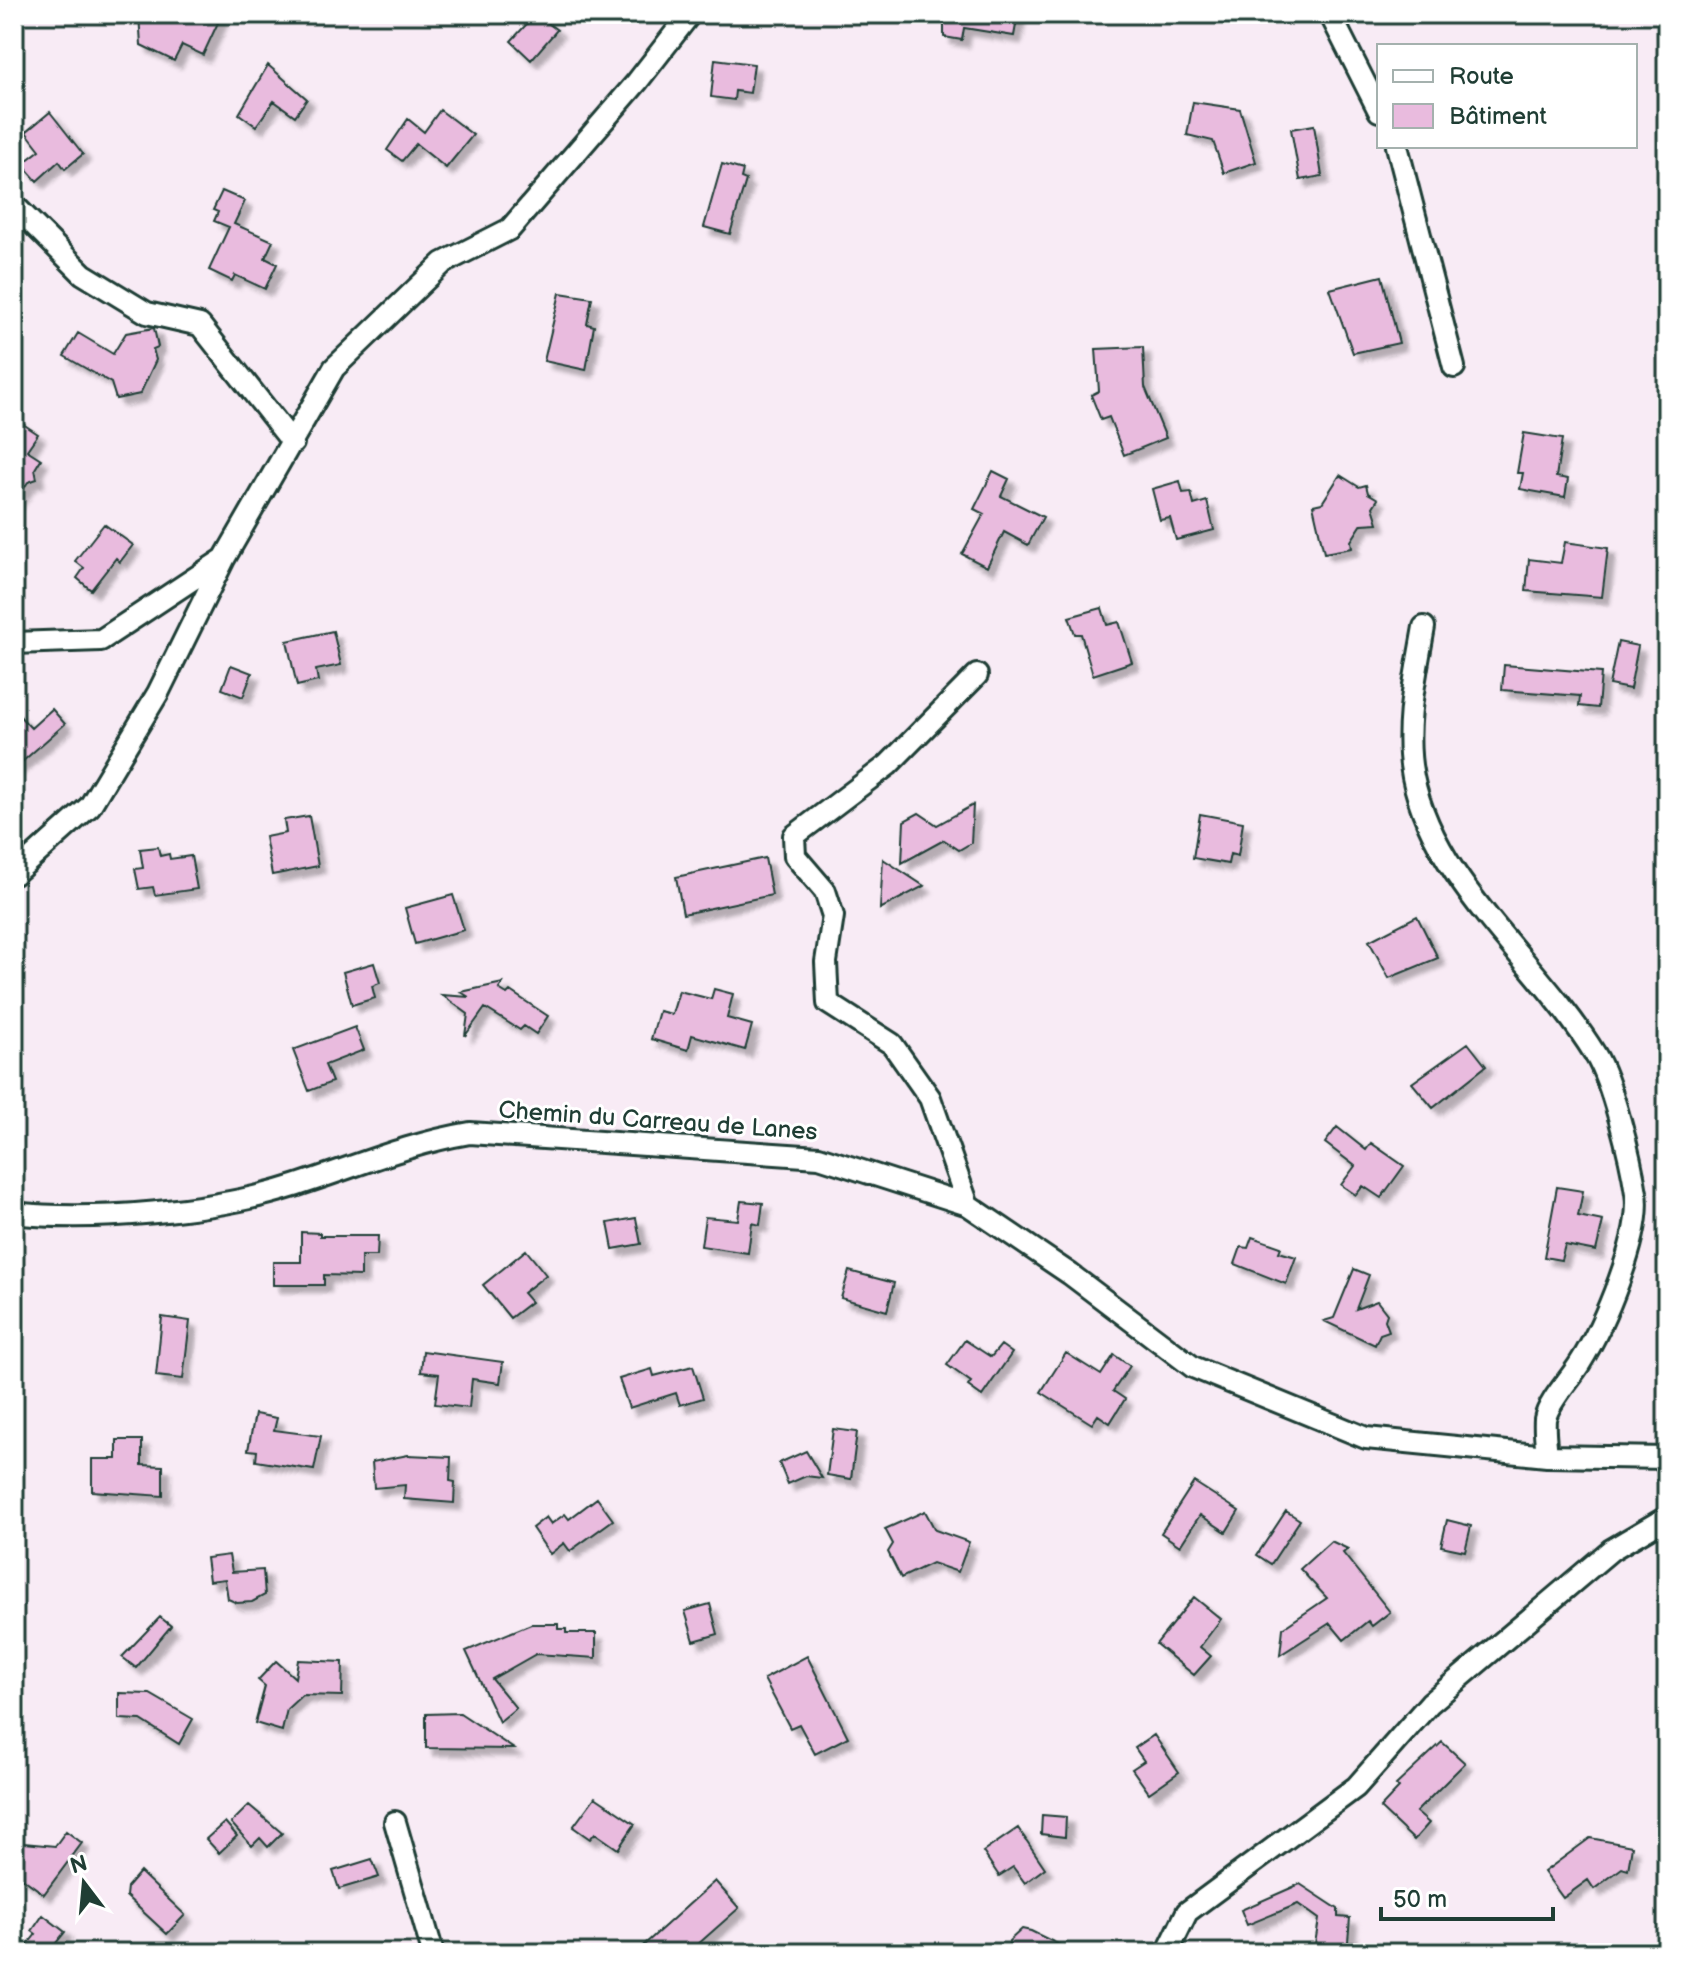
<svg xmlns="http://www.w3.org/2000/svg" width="1681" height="1967" font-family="'Balsamiq Sans',sans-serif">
	<defs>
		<filter id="shadow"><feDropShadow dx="7" dy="7" stdDeviation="2" flood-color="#0004"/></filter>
	</defs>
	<rect width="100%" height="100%" fill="#f8ebf5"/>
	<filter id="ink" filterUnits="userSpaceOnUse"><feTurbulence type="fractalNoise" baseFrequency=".0125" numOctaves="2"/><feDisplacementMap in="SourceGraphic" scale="16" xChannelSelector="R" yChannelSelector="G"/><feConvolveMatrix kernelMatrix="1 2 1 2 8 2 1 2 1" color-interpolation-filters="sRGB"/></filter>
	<g filter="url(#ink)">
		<path fill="#e9bbde" stroke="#1f3d34" stroke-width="2" filter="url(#shadow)" d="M139 14H222L203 55 182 45 174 61 141 45Z
			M536 14 557 30 531 60 511 41Z
			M944 14H1018L1014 36 964 28 962 40 944 37Z
			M715 59 754 64 750 93 735 91 734 100 711 97Z
			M268 65 307 99 295 116 274 101 256 126 239 114Z
			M1193 102 1240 109 1256 162 1224 173 1213 141 1187 135Z
			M440 110 473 135 446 168 416 144 402 161 387 150 408 119 424 132Z
			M50 112 83 154 65 169 59 161 37 181 22 164 40 150 26 132Z
			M1314 125 1322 176 1300 180 1291 129Z
			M722 164 743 170 741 178 746 180 730 234 704 227Z
			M222 191 245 201 234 224 273 241 265 258 277 264 265 289 235 275 232 281 209 270 229 227 214 221 218 212 213 210Z
			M1382 276 1399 343 1353 353 1330 289Z
			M560 293 592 298 587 324 594 326 586 370 544 361Z
			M154 328 158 347 153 349 156 360 140 394 116 399 111 383 64 356 78 333 113 354 126 333Z
			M1143 347 1145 387 1166 438 1124 455 1109 417 1101 420 1091 395 1099 391 1096 349Z
			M14 418 38 434 27 450 41 459 35 469 37 479 28 482 14 503Z
			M1524 433 1562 439 1556 477 1568 479 1565 497 1520 489 1523 473H1517Z
			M993 471 1009 479 1001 496 1043 517 1028 545 1004 532 987 567 962 554 984 514 974 509Z
			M1340 475 1359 487 1366 485 1368 493 1378 499 1373 507 1378 523 1362 524 1351 541 1352 548 1324 553 1313 505 1322 503Z
			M1180 481 1183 493 1191 492 1194 505 1207 501 1214 530 1176 540 1170 518 1160 520 1152 489Z
			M104 524 133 545 120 562 116 558 91 590 77 578 84 568 75 561Z
			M1565 542 1608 548 1602 597 1526 591 1529 559 1561 563Z
			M1102 608 1107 625 1119 622 1132 662 1093 675 1081 634H1075L1069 617Z
			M333 631 341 665 316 670 318 681 297 686 287 641Z
			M1618 642 1638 646 1630 689 1609 685Z
			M231 665 252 673 243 697 222 689Z
			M1504 665 1601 673 1598 708 1579 706 1580 696 1502 690Z
			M52 709 65 724 14 769V710L31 728Z
			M973 805 971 843 959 850 944 840 902 863 904 821 919 813 937 825Z
			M1200 814 1243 822 1238 856 1230 854 1228 864 1193 858Z
			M309 816 318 866 272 875 265 837 286 833 284 820Z
			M158 847 160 856 169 854 170 859 191 856 197 889 155 895 153 887 139 889 135 869 143 868 140 849Z
			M765 858 772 895 683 914 676 877Z
			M883 859 924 886 880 909Z
			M453 895 464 930 415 944 405 908Z
			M1417 916 1438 958 1389 978 1369 941Z
			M374 963 380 983 372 986 375 998 352 1005 343 972Z
			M503 983 499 989 507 994 510 991 548 1016 536 1034 524 1026 520 1030 485 1008 465 1036 468 1014 442 995 469 997 461 992Z
			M714 989 733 994 727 1018 752 1025 745 1050 692 1035 688 1050 651 1039 659 1011 672 1014 679 991 711 999Z
			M355 1027 364 1050 325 1065 332 1082 309 1091 293 1050Z
			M1468 1043 1486 1066 1433 1108 1412 1083Z
			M1337 1127 1366 1150 1371 1143 1404 1166 1381 1198 1363 1186 1356 1195 1341 1185 1355 1166 1325 1143Z
			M1557 1187 1583 1191 1578 1216 1603 1221 1596 1251 1565 1245 1561 1260 1544 1257Z
			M741 1201 763 1203 760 1225 752 1223 748 1253 701 1246 705 1217 738 1220Z
			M636 1218 641 1244 613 1249 608 1223Z
			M301 1232 320 1233V1236H378L377 1256H361V1276L324 1275V1285H273V1262H301Z
			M1252 1237 1281 1247 1279 1252 1296 1257 1286 1284 1235 1264 1241 1247 1248 1248Z
			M526 1250 546 1275 523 1293 531 1302 510 1318 483 1285Z
			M1354 1269 1369 1275 1356 1309 1377 1301 1387 1314 1385 1320 1389 1331 1380 1334 1375 1345 1324 1321 1334 1318Z
			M849 1271 894 1283 887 1311 841 1298Z
			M162 1317 190 1321 183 1379 156 1376Z
			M965 1340 991 1357 1001 1345 1012 1353 982 1396 968 1386 971 1382 947 1365Z
			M423 1351 503 1362 500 1383 472 1379 469 1408 435 1404 439 1374 421 1372Z
			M1066 1353 1101 1375 1114 1355 1130 1366 1113 1391 1125 1399 1110 1423 1098 1415 1092 1424 1041 1392Z
			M693 1366 703 1398 680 1405 676 1393 629 1408 619 1379 652 1369 654 1376Z
			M255 1414 277 1418 274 1430 321 1436 314 1470 256 1461 257 1451 248 1450Z
			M833 1429 857 1432 851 1479 827 1475Z
			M117 1440H142V1465L163 1466V1496L92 1491V1459H117Z
			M806 1451 822 1478 806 1476 788 1484 779 1463Z
			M408 1455 451 1457 450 1481 455 1482 454 1503 404 1499 405 1485 374 1488 372 1462Z
			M1194 1482 1239 1511 1226 1532 1200 1515 1180 1546 1161 1533Z
			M597 1498 613 1520 570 1551 564 1543 550 1554 532 1528 546 1517 551 1524 565 1514 569 1519Z
			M925 1511 935 1530 969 1542 958 1572 932 1563 901 1578 888 1552 893 1544 885 1529Z
			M1286 1511 1300 1520 1271 1564 1257 1555Z
			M1447 1520 1471 1526 1465 1551 1441 1546Z
			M1331 1541 1348 1549 1343 1553 1390 1612 1372 1626 1368 1621 1344 1640 1330 1623 1280 1655 1283 1628 1327 1598 1300 1569Z
			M229 1555 232 1572 263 1570 265 1595 252 1602 237 1603 228 1599 225 1579 209 1581 206 1558Z
			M1194 1597 1221 1619 1200 1647 1211 1656 1194 1675 1156 1644Z
			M710 1604 718 1634 694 1641 685 1611Z
			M160 1617 171 1626 136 1668 122 1657Z
			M531 1624H558V1629H566V1633H596V1658L536 1654 492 1679 516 1708 499 1722 466 1651Z
			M807 1656 848 1737 815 1754 799 1724 790 1728 764 1679Z
			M298 1660 343 1662 342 1696 302 1695 287 1709 282 1731 255 1723 265 1686 258 1680 276 1661 295 1678Z
			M119 1693 150 1694 193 1719 179 1744 141 1720 119 1719Z
			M460 1713 514 1749 426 1748V1714Z
			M1154 1735 1179 1772 1149 1793 1132 1769 1144 1761 1135 1748Z
			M1442 1742 1465 1763 1416 1812 1429 1823 1414 1840 1380 1808 1399 1788 1396 1785Z
			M595 1797 635 1824 618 1849 595 1833 590 1839 573 1827Z
			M249 1805 282 1833 268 1847 260 1838 252 1846 231 1823Z
			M1042 1815 1066 1817 1065 1837 1041 1834Z
			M225 1822 237 1836 219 1853 206 1839Z
			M1018 1828 1045 1868 1025 1883 1013 1867 999 1876 983 1852Z
			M66 1831 82 1843 44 1894 14 1872V1842L55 1846Z
			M1590 1838 1632 1846 1628 1870 1622 1868 1594 1889 1588 1880 1563 1898 1544 1872Z
			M372 1859 379 1877 339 1889 333 1871Z
			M140 1872 185 1915 167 1934 126 1896 127 1887Z
			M715 1881 739 1908 688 1953H635Z
			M1300 1884 1338 1909V1917L1350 1918 1347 1953 1314 1950 1319 1919 1298 1904 1247 1925 1241 1910Z
			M43 1915 65 1932 48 1953H21L36 1934 32 1931Z
			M1022 1929 1031 1931 1076 1953H1008L1009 1941Z"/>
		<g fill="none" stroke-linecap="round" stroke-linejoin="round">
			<g stroke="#1f3d34" stroke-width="26">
				<path id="minor" d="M1330 14 1379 111
					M1397 146 1454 367
					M14 205 83 274 147 313 200 325 293 443
					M1424 627C1416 674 1403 729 1413 777 1434 883 1540 964 1595 1054 1612 1081 1631 1159 1636 1193 1643 1234 1603 1327 1580 1363 1571 1378 1548 1402 1545 1419 1544 1431 1546 1444 1547 1456
					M14 643 101 640 222 560
					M14 874 90 806 158 693 224 559 334 368 443 263 510 229 637 82 690 14
					M968 1205 930 1098 892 1044 828 1003 826 962 833 916 825 891 795 856 794 836 888 765 977 675
					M14 1213C91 1222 216 1211 291 1187 352 1168 406 1144 470 1133L819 1157 968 1205 1070 1274 1193 1367 1366 1438 1547 1456 1667 1458
					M395 1822 433 1953
					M1167 1953 1187 1912 1356 1787 1430 1703 1611 1550 1667 1517"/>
			</g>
			<use href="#minor" stroke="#fff" stroke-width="20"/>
		</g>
	</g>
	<g text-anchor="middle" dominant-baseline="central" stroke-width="6" stroke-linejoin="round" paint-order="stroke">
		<g font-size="24" fill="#1f3d34" stroke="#fff">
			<text transform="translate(658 1121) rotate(4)">Chemin du Carreau de Lanes</text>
		</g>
	</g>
	<rect width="1681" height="1967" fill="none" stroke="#fff" stroke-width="48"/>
	<rect x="24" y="24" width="1633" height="1919" fill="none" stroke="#1f3d34" stroke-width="3" filter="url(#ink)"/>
	<rect x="1377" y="44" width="260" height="104" fill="#ffffff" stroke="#a5b1ae" stroke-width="2"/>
	<rect x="1393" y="70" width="40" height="12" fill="#ffffff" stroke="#a5b1ae" stroke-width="2"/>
	<text x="1449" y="84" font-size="24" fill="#1f3d34">Route</text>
	<rect x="1393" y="104" width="40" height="24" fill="#e9bbde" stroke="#a5b1ae" stroke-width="2"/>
	<text x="1449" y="124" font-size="24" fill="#1f3d34">Bâtiment</text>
	<g transform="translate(84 1883) rotate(344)" stroke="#ffffff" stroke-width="6" paint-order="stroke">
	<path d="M0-6L14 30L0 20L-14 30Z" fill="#1f3d34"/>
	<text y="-12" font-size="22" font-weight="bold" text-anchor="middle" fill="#1f3d34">N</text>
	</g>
	<path d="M1381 1907v12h172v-12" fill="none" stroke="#1f3d34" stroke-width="4"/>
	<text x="1393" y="1907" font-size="24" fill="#1f3d34" stroke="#ffffff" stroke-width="6" paint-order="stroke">50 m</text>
</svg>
